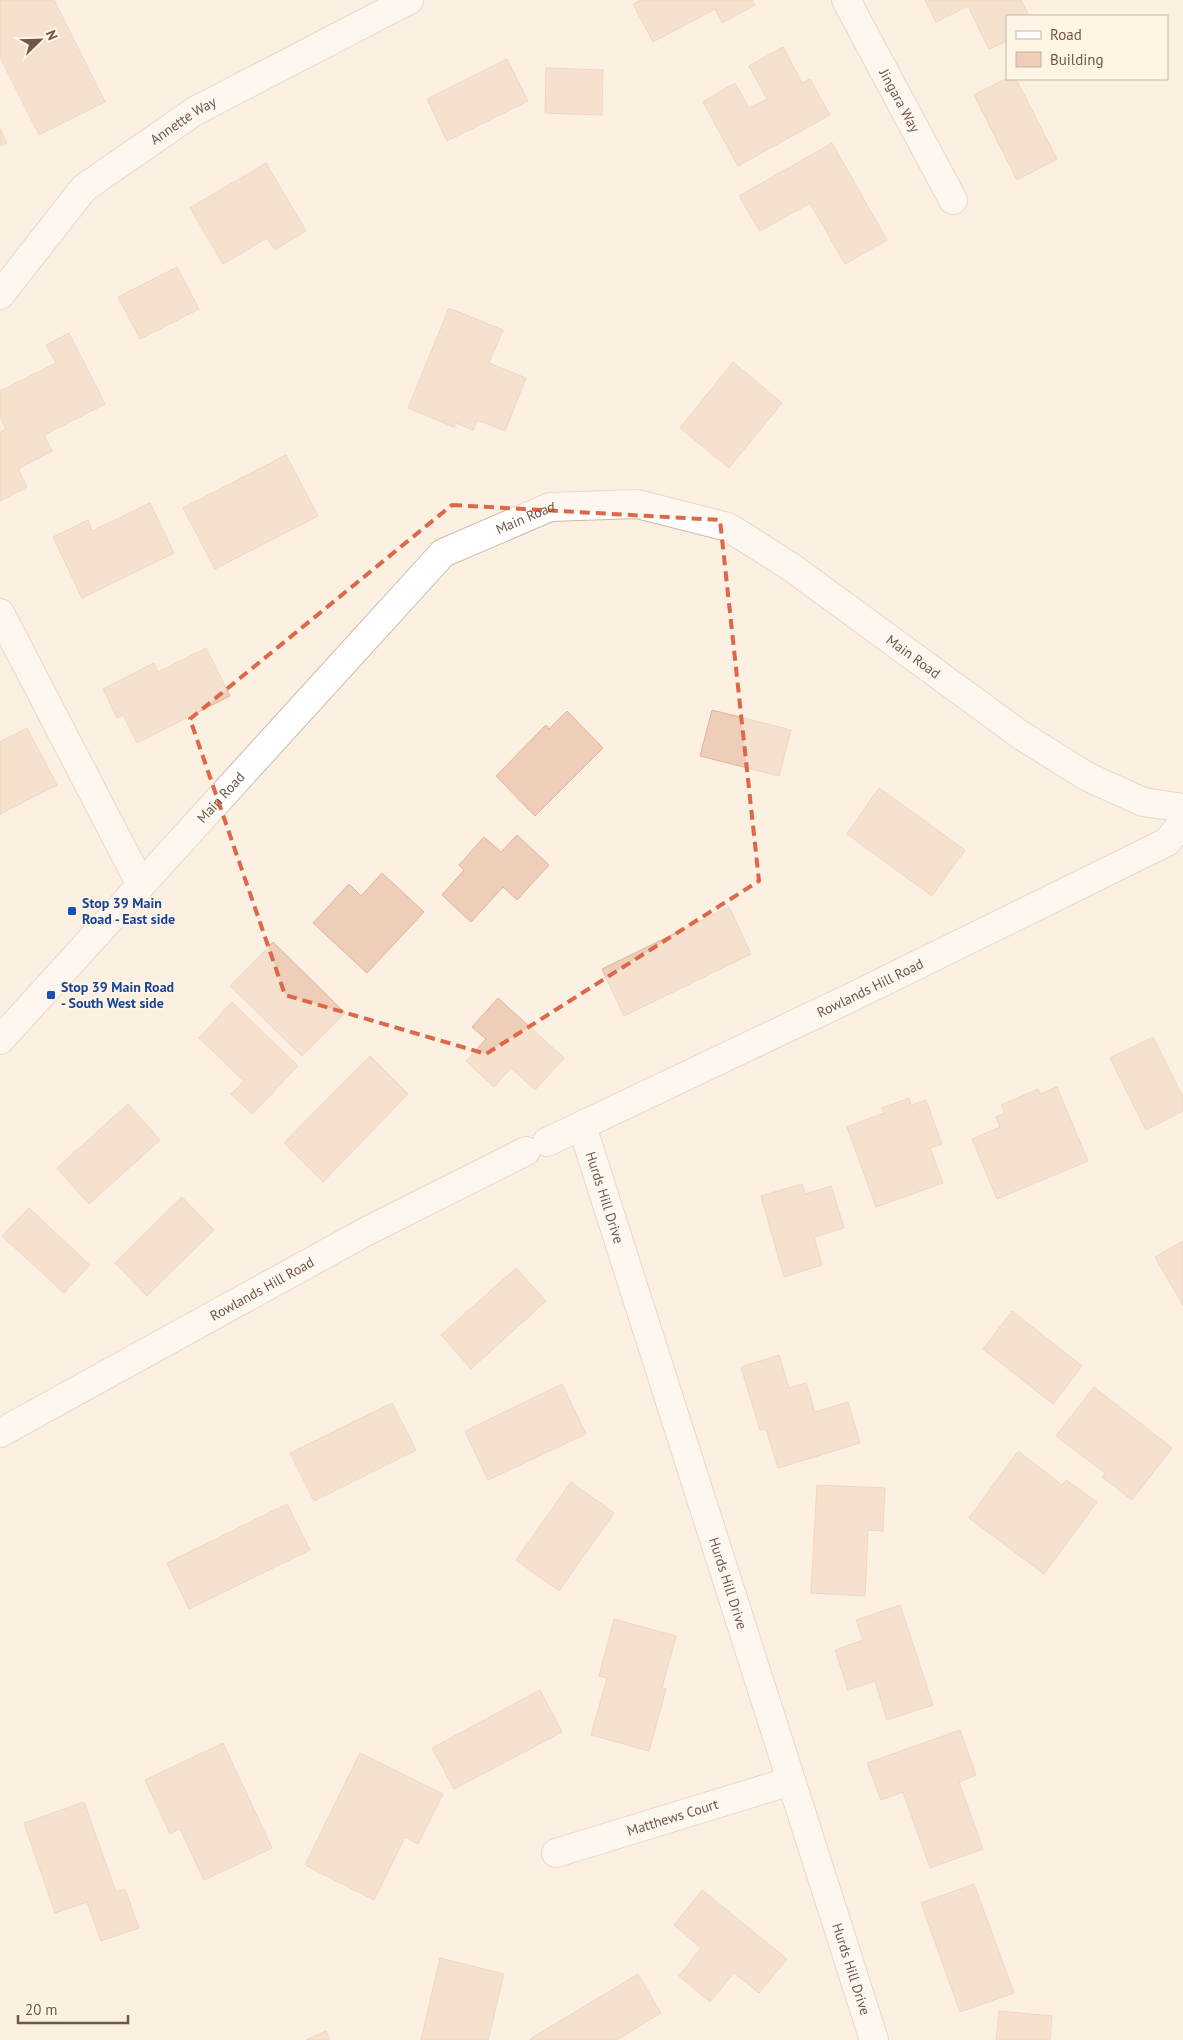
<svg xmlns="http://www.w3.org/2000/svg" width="1183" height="2040" font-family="'PT Sans',sans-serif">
	<rect width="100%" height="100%" fill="#fbf0e1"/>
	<path fill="#efceb9" stroke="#e1b49a" d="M0 0H54L105 102 39 135 0 57Z
		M641 0H752L755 5 722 23 715 9 653 42 633 4Z
		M925 0H1021L1029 16H1007V41L989 49 968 6 936 22Z
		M783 47 802 83 810 79 830 115 738 166 703 102 735 83 749 108 767 99 749 66Z
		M507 59 528 101 447 141 427 99Z
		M546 68 603 70 602 115 545 113Z
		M1007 78 1016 79 1057 159 1017 180 974 95Z
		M0 129 7 143 0 146Z
		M832 143 887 240 845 264 810 203 760 231 739 196Z
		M266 163 306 231 275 250 267 238 223 264 190 208Z
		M177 267 199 309 140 339 118 297Z
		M449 308 503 330 489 363 526 378 505 431 477 420 473 430 456 423 454 427 408 408Z
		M69 333 105 404 44 435 52 451 18 469 27 487 0 501V432L6 429 0 417V391L56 363 46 345Z
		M733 362 782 403 729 468 680 428Z
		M286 455 318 516 215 569 183 508Z
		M150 503 174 553 82 598 53 537 88 520 92 531Z
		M206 648 230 696 137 743 123 715 117 718 103 689 154 663 158 672Z
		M712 710 791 730 779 776 700 756Z
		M567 711 603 748 535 816 496 776 546 725 549 729Z
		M27 728 57 785 0 814V742Z
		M879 788 965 850 932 896 847 834Z
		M517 835 549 865 517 900 503 887 471 922 442 895 464 870 459 865 484 837 501 852Z
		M382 873 424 912 367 973 313 923 349 884 361 896Z
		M729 907 751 954 624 1016 602 969Z
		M273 942 345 1013 302 1056 230 986Z
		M498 998 564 1058 535 1090 511 1068 494 1087 466 1061 486 1039 472 1027Z
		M232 1002 298 1066 252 1114 231 1094 244 1081 199 1038Z
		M1153 1037 1183 1097V1111L1146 1130 1110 1058Z
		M370 1056 408 1094 323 1182 284 1143Z
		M1057 1087 1088 1161 997 1199 972 1139 1000 1127 996 1117 1005 1113 1001 1105 1038 1089 1040 1094Z
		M909 1098 911 1105 926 1100 942 1144 930 1148 943 1183 876 1207 847 1127 884 1113 882 1108Z
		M128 1104 160 1140 89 1204 57 1168Z
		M802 1184 805 1194 831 1186 844 1228 814 1237 822 1265 784 1277 761 1196Z
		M182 1197 214 1230 147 1296 115 1263Z
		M29 1208 90 1265 64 1293 2 1236Z
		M1183 1241V1305L1155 1257Z
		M516 1268 546 1301 471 1369 441 1335Z
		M1012 1311 1082 1366 1053 1404 983 1349Z
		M779 1355 789 1388 806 1383 815 1412 848 1402 860 1443 778 1468 766 1429 760 1430 741 1367Z
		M562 1384 586 1434 488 1480 465 1431Z
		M1094 1387 1172 1448 1132 1500 1102 1477 1105 1473 1056 1436Z
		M392 1403 416 1450 314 1501 290 1453Z
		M1018 1451 1062 1485 1066 1480 1097 1502 1044 1574 969 1518Z
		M571 1482 614 1513 559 1591 516 1560Z
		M817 1485 885 1488 883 1531 868 1530 865 1596 811 1593Z
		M287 1504 310 1550 189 1609 167 1563Z
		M900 1605 933 1705 887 1720 875 1681 848 1690 835 1650 863 1640 856 1620Z
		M614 1619 676 1636 662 1688 666 1689 649 1751 591 1735 607 1678 599 1676Z
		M540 1690 562 1732 454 1789 432 1748Z
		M960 1730 976 1775 959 1782 983 1849 930 1868 903 1792 881 1800 867 1763Z
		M223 1743 272 1848 204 1880 180 1829 170 1834 145 1780Z
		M360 1753 443 1794 418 1844 405 1837 374 1900 305 1865Z
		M84 1802 116 1892 125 1889 139 1928 101 1941 87 1902 55 1913 24 1823Z
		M974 1884 1014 1993 960 2012 921 1903Z
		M702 1890 787 1959 759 1993 734 1973 710 2002 679 1976 701 1948 674 1925Z
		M440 1958 504 1974 488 2040H421Z
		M638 1974 661 2013 617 2040H531L530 2039Z
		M999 2011 1052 2016 1050 2040H996Z
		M326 2031 330 2040H306Z"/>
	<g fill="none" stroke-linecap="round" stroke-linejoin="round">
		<g stroke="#cebaab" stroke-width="30">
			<path id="pedestrian" d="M15 642 141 885"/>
		</g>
		<g stroke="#cebaab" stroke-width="30">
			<g id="minor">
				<path id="s1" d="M846 0 953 200"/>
				<path id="s2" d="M0 295 84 188 195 111 409 0"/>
				<path d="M0 613 15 642"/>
				<path id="s3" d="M582 1126 874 2040"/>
				<path id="s4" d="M547 1142 852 997 1167 842 1183 822"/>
				<path id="s5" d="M0 1433 367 1231 526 1151"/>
				<path id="s6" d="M556 1853 791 1781"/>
			</g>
		</g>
		<g stroke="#d0b9a8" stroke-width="30">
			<g id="secondary">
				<path id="s7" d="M0 1040 443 553 550 507 637 504 728 527 791 567 1022 736 1088 777 1143 802 1183 808"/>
			</g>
		</g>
		<use href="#pedestrian" stroke="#fff" stroke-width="28"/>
		<use href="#minor" stroke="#fff" stroke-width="28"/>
		<use href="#secondary" stroke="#fff" stroke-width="28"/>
	</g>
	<path d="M0 0H1183V2040H0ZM452 505 720 520 759 881 486 1054 285 995 190 719Z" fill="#fbf0e1" fill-opacity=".55" fill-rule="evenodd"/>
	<path fill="none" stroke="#dc6849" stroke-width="4" stroke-dasharray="10 6" stroke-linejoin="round" d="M452 505 720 520 759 881 486 1054 285 995 190 719Z"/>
	<g fill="#1a4fb4" stroke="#fef5e6" stroke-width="2">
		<rect x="67" y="906" width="10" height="10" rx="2.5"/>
		<rect x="46" y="990" width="10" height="10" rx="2.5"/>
	</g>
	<g text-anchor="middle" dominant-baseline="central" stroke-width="4" stroke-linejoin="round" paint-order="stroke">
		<g font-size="14" fill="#715749" stroke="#fef5e6">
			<text stroke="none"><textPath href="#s1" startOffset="114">Jingara Way</textPath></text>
			<text stroke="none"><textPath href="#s2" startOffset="256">Annette Way</textPath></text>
			<text stroke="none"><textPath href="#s7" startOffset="748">Main Road</textPath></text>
			<text stroke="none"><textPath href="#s7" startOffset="1182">Main Road</textPath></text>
			<text stroke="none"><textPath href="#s7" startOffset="328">Main Road</textPath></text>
			<text stroke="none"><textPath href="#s4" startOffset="358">Rowlands Hill Road</textPath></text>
			<text stroke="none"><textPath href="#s3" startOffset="75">Hurds Hill Drive</textPath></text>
			<text stroke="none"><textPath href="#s5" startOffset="299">Rowlands Hill Road</textPath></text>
			<text stroke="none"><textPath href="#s3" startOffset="480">Hurds Hill Drive</textPath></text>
			<text stroke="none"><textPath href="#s6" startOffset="122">Matthews Court</textPath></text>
			<text stroke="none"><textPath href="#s3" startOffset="885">Hurds Hill Drive</textPath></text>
		</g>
		<g font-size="14" font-weight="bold" fill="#164399" stroke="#fef5e6" text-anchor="start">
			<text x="82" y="903">Stop 39 Main<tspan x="82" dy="16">Road - East side</tspan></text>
			<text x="61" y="987">Stop 39 Main Road<tspan x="61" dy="16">- South West side</tspan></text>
		</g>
	</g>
	<rect x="1006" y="15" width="162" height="65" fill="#fef5e6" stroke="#c6b6a7"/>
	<rect x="1016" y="31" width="25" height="8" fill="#ffffff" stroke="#c6b6a7"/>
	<text x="1050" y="40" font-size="15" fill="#715749">Road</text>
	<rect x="1016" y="52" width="25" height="15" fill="#efceb9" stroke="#c6b6a7"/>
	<text x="1050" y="65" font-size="15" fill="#715749">Building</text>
	<g transform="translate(40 40) rotate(67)" stroke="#fef5e6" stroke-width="4" paint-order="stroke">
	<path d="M0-4L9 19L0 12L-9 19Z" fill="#715749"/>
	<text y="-8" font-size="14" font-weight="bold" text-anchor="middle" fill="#715749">N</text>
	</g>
	<path d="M18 2015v8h110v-8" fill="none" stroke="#715749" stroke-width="2.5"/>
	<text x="25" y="2015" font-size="15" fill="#715749" stroke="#fef5e6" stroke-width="4" paint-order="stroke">20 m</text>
</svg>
